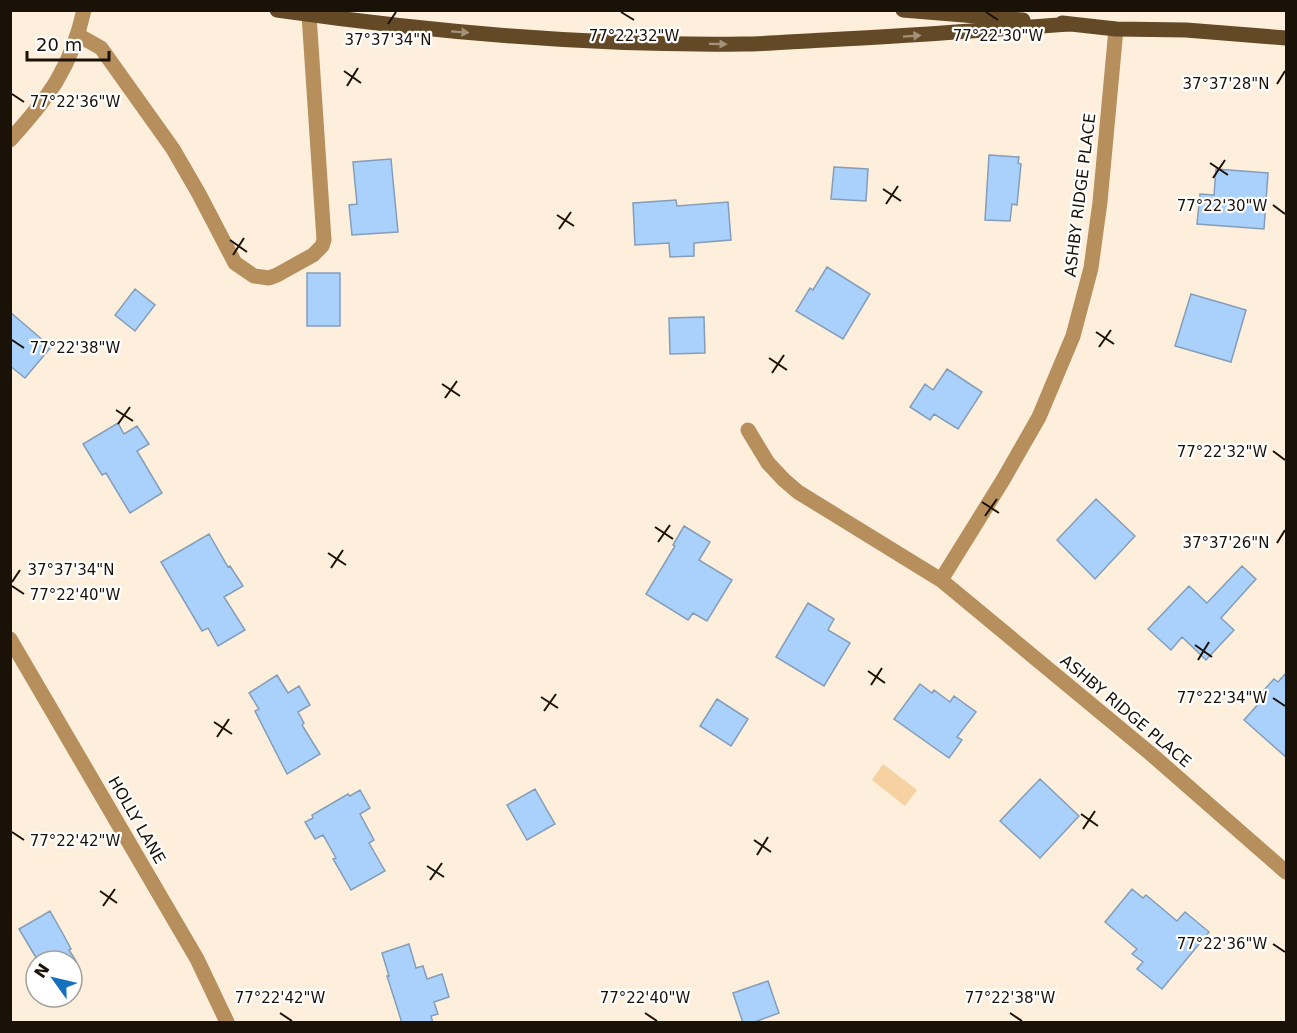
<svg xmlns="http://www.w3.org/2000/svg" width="1297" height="1033" font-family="'DejaVu Sans',sans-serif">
	<rect width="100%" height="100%" fill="#feefdc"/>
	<path fill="#f6d1a2" d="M883 764 917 790 905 806 872 780Z"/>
	<path fill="#a9d1fc" stroke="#849db8" stroke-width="1.5" d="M989 155 1019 157 1018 163 1021 164 1017 205 1012 204 1010 221 985 220Z
		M391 159 398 232 352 235 349 205 357 204 353 162Z
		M834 167 868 169 866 201 831 199Z
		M1216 169 1268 173 1264 229 1197 224 1200 194 1214 195Z
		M676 200 677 206 728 202 731 240 694 243V256L670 257 669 243 635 245 633 203Z
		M827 267 870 294 843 339 796 311 810 288 813 290Z
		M307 273H340V326H307Z
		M135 289 155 305 135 331 115 315Z
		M1191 294 1246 310 1231 362 1175 346Z
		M10 312 51 347 25 378 10 366Z
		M704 317 705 353 670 354 669 318Z
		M947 369 982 392 958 429 934 414 930 420 910 407 925 384 933 390Z
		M118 423 124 434 137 426 149 444 137 451 162 493 130 513 106 473 102 475 83 444Z
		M1096 499 1135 536 1095 579 1057 540Z
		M684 526 710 542 699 560 732 580 707 621 693 613 688 620 646 594 675 546 673 545Z
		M209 534 228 567 230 566 243 586 224 597 245 630 218 646 208 628 202 631 161 562Z
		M1242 566 1256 579 1221 618 1234 630 1206 660 1182 637 1171 650 1148 629 1189 586 1207 603Z
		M808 603 834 619 828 630 850 643 824 686 776 657Z
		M1287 672V758L1244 720 1261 701 1257 698 1274 679 1278 682Z
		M277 675 288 693 299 686 310 705 298 712 304 723 302 725 320 754 287 774 255 711 259 709 249 693Z
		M920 684 932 693 934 690 950 702 954 696 976 712 957 737 962 740 949 758 894 719Z
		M717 699 748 719 731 746 700 726Z
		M1040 779 1079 816 1040 858 1000 821Z
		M535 789 555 824 527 840 507 805Z
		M360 790 370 808 360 814 374 840 369 843 385 871 351 890 333 859 336 858 323 835 315 839 305 822 313 818 312 815 348 794 350 796Z
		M1132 889 1143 898 1146 895 1177 921 1185 912 1209 932 1162 989 1137 969 1143 962 1132 954 1137 949 1105 922Z
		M50 911 63 934 71 949 69 950 76 961H38L19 929Z
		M409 944 416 968 423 966 427 979 442 974 449 997 434 1002 438 1014 431 1016 433 1023H402L387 976H389L382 953Z
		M768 981 779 1013 752 1023H743L733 993Z"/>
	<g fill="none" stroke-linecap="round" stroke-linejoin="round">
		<path stroke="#b68f5d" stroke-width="15" d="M78 35 101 48 173 149 199 194 235 263 254 276 269 278 277 275 313 255 322 246 324 240 309 15
			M10 140C49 97 71 68 84 10
			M748 430 768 463 784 480 798 492 941 580 1151 754 1286 872
			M941 580 1003 480 1039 417 1073 336 1091 268 1100 202 1116 29
			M10 639 197 959 227 1022"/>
		<path stroke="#634925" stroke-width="15" d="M277 10C431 32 587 46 743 44 770 44 798 41 825 40 907 36 988 30 1070 24
			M903 10 1023 20
			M1062 23 1116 29 1186 30 1286 38"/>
	</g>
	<defs><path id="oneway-solid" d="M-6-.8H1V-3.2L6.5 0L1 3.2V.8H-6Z" transform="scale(1.5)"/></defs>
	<g fill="#a1927c">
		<use href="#oneway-solid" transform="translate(460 32) rotate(4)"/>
		<use href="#oneway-solid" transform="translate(912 36) rotate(-4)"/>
		<use href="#oneway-solid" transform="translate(718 44) rotate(1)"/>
	</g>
	<path fill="none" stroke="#1a1107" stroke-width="2" d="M621 12 634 20M986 12 998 20M388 24 396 12M344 71 361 83M1277 84 1285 71M347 86 358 68M12 94 24 102M1210 163 1228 175M1213 178 1225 160M883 189 901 201M886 204 898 186M1273 205 1285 214M557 215 574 226M559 229 571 212M230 240 247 252M233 255 244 238M1096 332 1114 344M12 340 24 348M1099 347 1111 330M769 358 787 370M772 373 784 355M442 384 460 396M445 398 457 381M116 410 133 421M118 424 130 407M1273 451 1285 460M982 502 999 513M985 516 997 499M655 527 673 539M658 542 670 525M1277 543 1285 530M328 553 346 565M331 568 343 550M12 582 20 570M12 586 24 594M1195 645 1212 657M1198 660 1209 642M868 671 885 683M871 685 882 668M541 697 558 708M1273 698 1285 706M544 711 556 694M214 722 232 734M217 737 229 719M1081 814 1098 826M1083 829 1095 811M12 832 24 840M754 840 771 852M757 855 768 837M427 866 444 877M430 880 442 863M100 891 117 903M103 906 115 889M1273 944 1285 952M280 1013 292 1021M645 1013 657 1021M1010 1013 1022 1021"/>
	<g text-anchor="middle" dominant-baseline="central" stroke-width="4.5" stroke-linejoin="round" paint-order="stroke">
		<g font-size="16" fill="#1a1107" stroke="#fff">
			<text transform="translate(1080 195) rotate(-83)">ASHBY RIDGE PLACE</text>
			<text transform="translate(1126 711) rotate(40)">ASHBY RIDGE PLACE</text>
			<text transform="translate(137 820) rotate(60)">HOLLY LANE</text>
		</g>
	</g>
	<g font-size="15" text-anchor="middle" fill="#1a1107" stroke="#fff" stroke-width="4.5" stroke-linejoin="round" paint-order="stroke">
		<text x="634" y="41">77°22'32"W</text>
		<text x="998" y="41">77°22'30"W</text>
		<text x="388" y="45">37°37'34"N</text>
		<text x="1226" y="89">37°37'28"N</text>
		<text x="75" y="107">77°22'36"W</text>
		<text x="1222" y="211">77°22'30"W</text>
		<text x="75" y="353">77°22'38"W</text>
		<text x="1222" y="457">77°22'32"W</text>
		<text x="1226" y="548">37°37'26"N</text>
		<text x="71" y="575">37°37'34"N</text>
		<text x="75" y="600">77°22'40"W</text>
		<text x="1222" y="703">77°22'34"W</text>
		<text x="75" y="846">77°22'42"W</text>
		<text x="1222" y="949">77°22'36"W</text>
		<text x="280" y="1003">77°22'42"W</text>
		<text x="645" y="1003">77°22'40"W</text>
		<text x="1010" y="1003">77°22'38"W</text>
	</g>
	<rect width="1297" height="1033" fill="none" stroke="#1a1107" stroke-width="24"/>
	<g transform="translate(54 979) rotate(304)"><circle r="28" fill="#ffffff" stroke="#a3a09c" stroke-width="1.5"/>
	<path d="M0-4.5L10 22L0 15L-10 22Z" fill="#1570bd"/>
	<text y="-9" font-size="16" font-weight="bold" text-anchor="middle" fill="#1a1107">N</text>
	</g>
	<path d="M27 51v9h82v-9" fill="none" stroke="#1a1107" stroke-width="3"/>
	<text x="36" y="51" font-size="18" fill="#1a1107" stroke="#ffffff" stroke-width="4.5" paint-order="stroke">20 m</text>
</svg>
